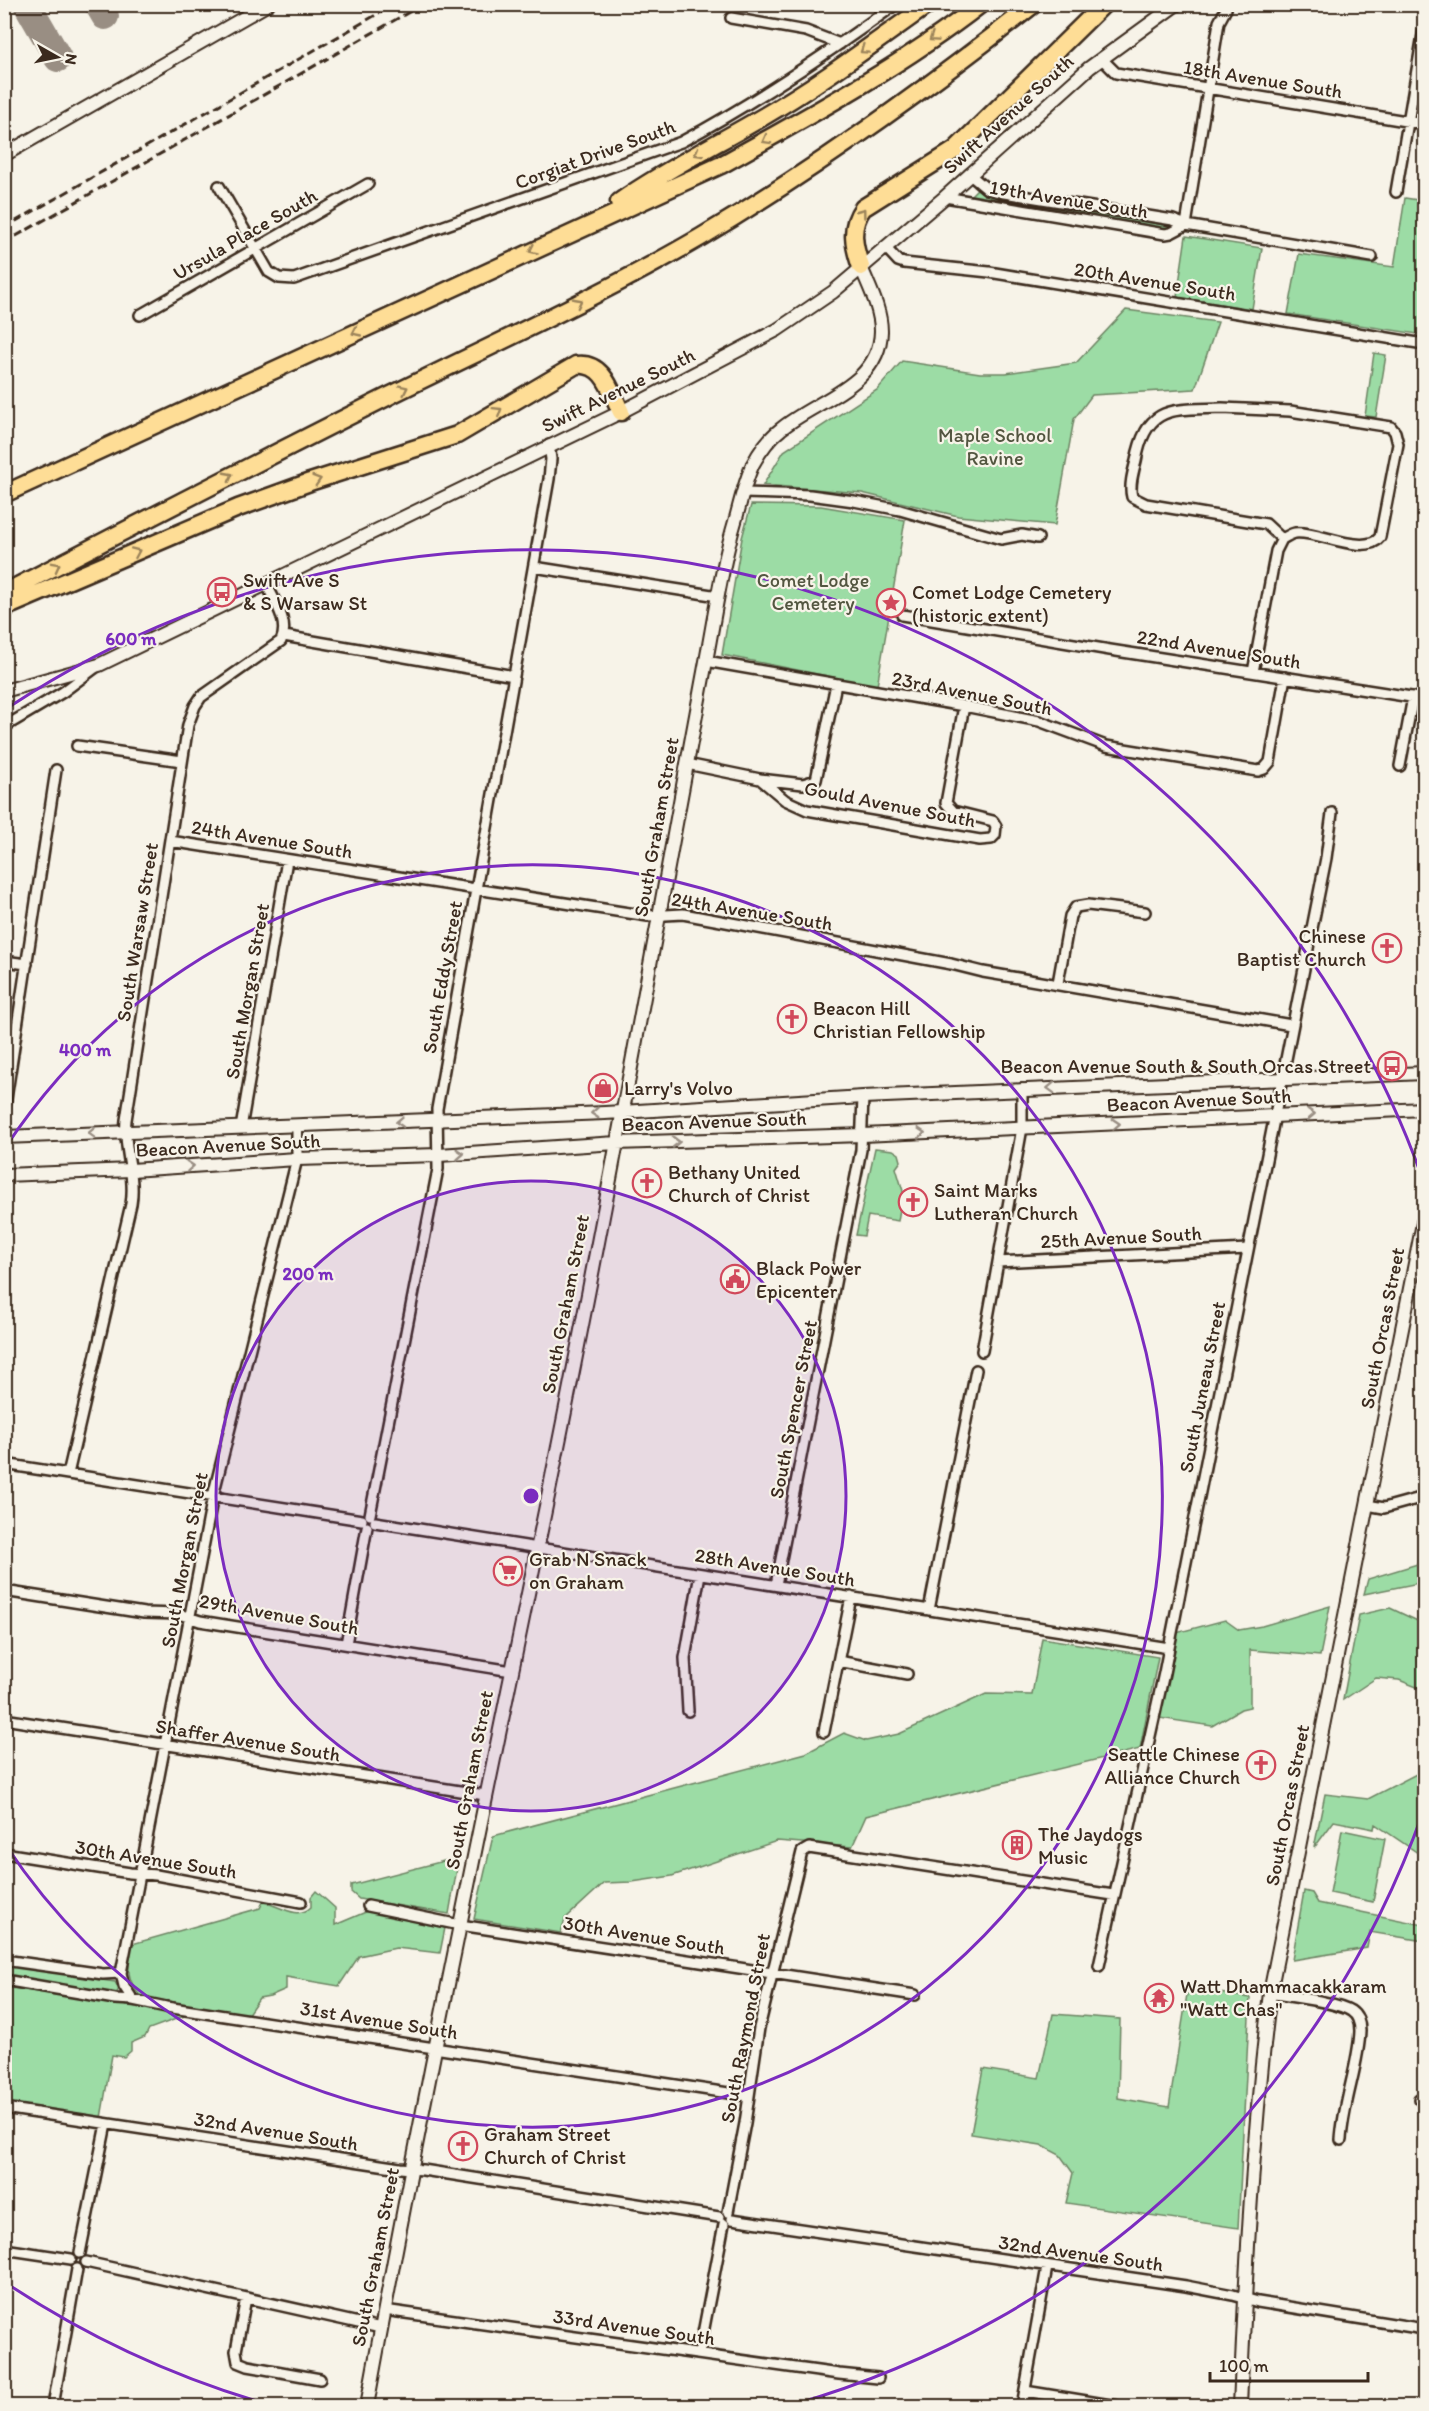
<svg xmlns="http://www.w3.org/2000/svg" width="1429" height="2411" font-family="Itim,sans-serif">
	<rect width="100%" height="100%" fill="#f7f3e8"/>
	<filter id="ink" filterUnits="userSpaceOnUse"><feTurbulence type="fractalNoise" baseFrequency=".0167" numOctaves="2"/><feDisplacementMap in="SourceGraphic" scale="12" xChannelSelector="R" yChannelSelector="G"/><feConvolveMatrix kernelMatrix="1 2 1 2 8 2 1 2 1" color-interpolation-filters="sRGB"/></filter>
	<g filter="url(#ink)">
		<path fill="#9cdca5" stroke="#6c8362" stroke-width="1.5" d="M977 189 984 194 1170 223 1172 227 1164 229 1032 210 969 197Z
			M1405 198 1424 201V335L1288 314 1299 254 1394 267Z
			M1186 236 1262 248 1252 309 1177 297Z
			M1126 310 1218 322 1195 389 1092 395 1074 419 1055 525 958 516 862 493 763 485 784 451 877 390 902 361 980 373H1006L1076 363Z
			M1374 353 1386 355 1376 417 1365 416Z
			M751 505 821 506 905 520 877 686 722 655 742 538Z
			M875 1148 893 1150 899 1154 901 1161 896 1168 903 1191 898 1221 868 1216 864 1236 856 1235Z
			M1424 1562V1582L1364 1594 1368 1579Z
			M1330 1606 1320 1656 1250 1650V1707L1241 1709 1212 1726 1159 1718 1176 1633 1225 1620 1239 1630 1262 1626Z
			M1390 1608 1424 1624V1690L1399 1680 1376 1678 1343 1700 1359 1615Z
			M1042 1638 1158 1657 1140 1749 866 1816 852 1847 777 1841 672 1876 632 1882 604 1883 565 1919 561 1933 474 1919 493 1836 806 1753 844 1733 866 1741 899 1734 986 1694 1032 1695Z
			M1424 1770V1857L1375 1824 1374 1829 1334 1821 1314 1848 1325 1794 1368 1799Z
			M1342 1830 1385 1839 1373 1902 1330 1893Z
			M459 1857 449 1914 359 1899 351 1892V1885Z
			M316 1891 335 1908V1925L368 1911 445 1928 440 1953 396 1948 359 1956 339 1986 286 1977V1989L270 1996 259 1998 248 2014 141 1997C125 1978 128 1968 132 1944L260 1908 263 1902C279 1905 297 1921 311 1907V1897Z
			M1304 1891 1312 1893 1318 1903 1424 1925V1941L1370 1932 1367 1948 1292 1960Z
			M4 1965 115 1982 119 1989 116 1994 5 1976Z
			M4 1987H5L187 2015 149 2029 145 2037 131 2043V2051L124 2057 112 2055 101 2118 5 2102Z
			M1188 1988 1250 1998 1238 2228 1066 2203 1073 2173 1060 2155 1041 2145 971 2134 983 2069 1039 2078 1053 2014 1120 2019 1118 2098 1169 2107Z"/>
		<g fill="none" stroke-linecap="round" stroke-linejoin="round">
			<path stroke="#998e83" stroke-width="28" d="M27 4 58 58
				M98 4 105 16"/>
			<g stroke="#3b2a1e" stroke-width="14">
				<path id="street" d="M731 18 806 31 840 44
					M1102 59 1116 73 1424 124
					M969 174 987 189 1004 193 1173 220 1186 225 1372 257
					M219 186 269 272 279 278 294 279 681 142C756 102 827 54 896 4
					M1396 192 1424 29
					M945 197 1165 234 1171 233 1186 225
					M1186 225 1219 22 1226 9
					M885 247 898 261 904 263 989 272 1424 344
					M140 315 368 184
					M1222 408 1290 411 1391 427 1395 432 1398 444 1380 537C1365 557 1317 530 1295 533 1290 534 1286 537 1282 539L1266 524 1146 504 1132 497C1129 486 1133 472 1136 461 1146 404 1173 410 1222 408Z
					M743 493 810 495 854 501 900 510 1001 539 1022 535 1038 538
					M534 567 718 596
					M902 615 1110 650 1424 699
					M284 636 514 676
					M706 661 964 706 1039 721 1106 746 1258 771 1264 769 1270 762 1285 677
					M1253 672 1276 551 1282 539
					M4 727 63 692 95 668
					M77 746 182 761
					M687 764 760 779 785 800 807 810 980 840 991 839 995 835 996 826 993 821 953 811 946 803 964 706
					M1400 766 1413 697
					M760 779 803 784 816 780 836 684
					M170 841 648 916 683 914 951 964 983 972 1291 1025
					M4 961 27 964
					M1058 983 1070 916 1076 907 1088 905 1145 912
					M4 1112 56 770
					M241 1128 287 860
					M998 1262 1247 1249
					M982 1351 1022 1128V1089
					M4 1464 362 1520
					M68 1474 131 1204C136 1175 123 1148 126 1120L188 725 195 706 201 697 281 641C290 622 274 601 266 583
					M1367 1505 1384 1508 1424 1497
					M370 1515 438 1169 437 1109 549 479 551 459 549 445
					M375 1522 1169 1648
					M776 1585 861 1150 863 1097
					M4 1591 144 1613 179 1614 200 1621 512 1671
					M929 1610 976 1370
					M346 1644 367 1527
					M838 1661 907 1674
					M688 1711 685 1658 700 1574
					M4 1719 485 1795
					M824 1732 851 1597
					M4 1853 130 1873 156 1875 301 1902
					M368 1906 460 1925 915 1995
					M4 1960 103 1974 121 1973
					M1099 1966 1164 1673 1326 858 1332 813
					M4 1980 115 1999 133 2000 166 2007 748 2096
					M1270 1993C1290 1997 1335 2001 1351 2011 1357 2015 1360 2023 1360 2031 1359 2064 1343 2103 1341 2140
					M133 2000 124 1986 121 1973 213 1496 297 1159V1126
					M1419 2099H1424
					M4 2108 400 2168 423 2170 719 2217
					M728 2212 745 2123 759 2028 802 1852 809 1848 1113 1895
					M732 2219 1186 2286 1233 2295 1258 2302 1424 2329
					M4 2249 71 2259
					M80 2253 106 2124
					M86 2262 381 2328
					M246 2298 236 2351 238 2362 248 2366 320 2379
					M384 2310 839 2374 878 2378
					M699 2354 724 2224
					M1025 2391 1117 2406
					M53 2406 77 2269
					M1022 2406 1047 2267"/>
			</g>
			<g stroke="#3b2a1e" stroke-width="16">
				<path id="secondary" d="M4 155 268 4
					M4 691 99 665 621 412 777 330 833 292 945 197 1089 68 1177 4
					M4 1137 605 1113 863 1097 1424 1073
					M4 1175 131 1170 297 1159 439 1155 616 1143 863 1135 1424 1109
					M367 2406C419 2118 479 1832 538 1545 598 1255 650 963 704 672 714 620 721 568 736 518 741 500 745 481 753 464 760 451 769 438 781 429 815 400 880 386 881 331 881 309 869 287 861 267
					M1240 2406C1246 2268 1253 2130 1270 1993L1424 1218"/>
			</g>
			<g stroke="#3b2a1e" stroke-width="21">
				<path id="highway" d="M619 202C665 170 713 146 761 118 820 84 874 43 929 4
					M861 267C854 247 849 227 863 208L955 150 1104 4
					M4 494 721 165C809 116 900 67 981 4
					M4 593C132 527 259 461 387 397 492 345 600 296 701 237 817 168 928 88 1034 4
					M4 608 238 508 310 482 457 435 576 365C604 361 611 392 621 412"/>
			</g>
			<use href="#street" stroke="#f7f3e8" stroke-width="9"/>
			<use href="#secondary" stroke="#f7f3e8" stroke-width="12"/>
			<use href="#highway" stroke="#fedd96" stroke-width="16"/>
			<path stroke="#3b2a1e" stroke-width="3" stroke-dasharray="9 4.5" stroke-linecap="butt" d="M4 228 395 4
				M4 243 423 4"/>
		</g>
		<defs><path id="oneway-chevron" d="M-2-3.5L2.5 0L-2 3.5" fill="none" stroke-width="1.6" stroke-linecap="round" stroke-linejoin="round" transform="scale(1.5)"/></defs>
		<g stroke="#9c845a">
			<use href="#oneway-chevron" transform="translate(933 38) rotate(146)"/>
			<use href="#oneway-chevron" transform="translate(864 50) rotate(145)"/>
			<use href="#oneway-chevron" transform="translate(766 140) rotate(151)"/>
			<use href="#oneway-chevron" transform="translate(698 153) rotate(151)"/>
			<use href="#oneway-chevron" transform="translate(862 212) rotate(-53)"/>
			<use href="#oneway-chevron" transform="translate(533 250) rotate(155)"/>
			<use href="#oneway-chevron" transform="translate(578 302) rotate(-28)"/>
			<use href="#oneway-chevron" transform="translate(356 332) rotate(155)"/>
			<use href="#oneway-chevron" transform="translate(404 389) rotate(-26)"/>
			<use href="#oneway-chevron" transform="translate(498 411) rotate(-32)"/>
			<use href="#oneway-chevron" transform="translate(229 476) rotate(-28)"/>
			<use href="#oneway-chevron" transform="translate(317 480) rotate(-18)"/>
			<use href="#oneway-chevron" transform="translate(136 552) rotate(-24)"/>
			<use href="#oneway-chevron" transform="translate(56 566) rotate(-28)"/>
		</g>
		<g stroke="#998e83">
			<use href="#oneway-chevron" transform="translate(1051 1088) rotate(178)"/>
			<use href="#oneway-chevron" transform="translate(595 1113) rotate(177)"/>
			<use href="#oneway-chevron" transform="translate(1311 1114) rotate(-3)"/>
			<use href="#oneway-chevron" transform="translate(400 1122) rotate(177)"/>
			<use href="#oneway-chevron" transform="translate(1116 1124) rotate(-3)"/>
			<use href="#oneway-chevron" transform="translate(92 1133) rotate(178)"/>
			<use href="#oneway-chevron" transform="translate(921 1133) rotate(-3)"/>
			<use href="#oneway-chevron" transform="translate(676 1142) rotate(-1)"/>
			<use href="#oneway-chevron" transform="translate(460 1154) rotate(-4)"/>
			<use href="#oneway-chevron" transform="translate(190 1166) rotate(-4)"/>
		</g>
	</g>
	<circle cx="531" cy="1496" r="315" fill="#7b2cbf" fill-opacity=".12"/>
	<g fill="none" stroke="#7b2cbf" stroke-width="3">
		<circle cx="531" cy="1496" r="315"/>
		<path d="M5 1148A631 631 0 1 1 5 1844"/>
		<path d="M1423 1812A946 946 0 0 1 792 2405M270 2405A946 946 0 0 1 9 2285M9 707A946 946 0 0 1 1423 1180"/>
	</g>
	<defs>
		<g id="bus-ring" transform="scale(1.5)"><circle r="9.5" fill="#f7f3e8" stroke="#d1495b" stroke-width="1.5"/><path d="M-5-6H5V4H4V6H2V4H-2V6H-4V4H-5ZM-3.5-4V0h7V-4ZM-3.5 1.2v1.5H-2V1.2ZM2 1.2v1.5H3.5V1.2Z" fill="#d1495b"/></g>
		<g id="sight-ring" transform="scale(1.5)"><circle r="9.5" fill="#f7f3e8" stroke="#d1495b" stroke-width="1.5"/><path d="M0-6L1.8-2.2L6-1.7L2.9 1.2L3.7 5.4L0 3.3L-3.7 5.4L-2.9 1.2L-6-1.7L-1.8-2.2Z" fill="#d1495b"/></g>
		<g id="church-ring" transform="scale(1.5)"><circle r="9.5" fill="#f7f3e8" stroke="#d1495b" stroke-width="1.5"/><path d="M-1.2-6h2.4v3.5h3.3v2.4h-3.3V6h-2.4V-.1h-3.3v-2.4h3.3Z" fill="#d1495b"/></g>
		<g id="shop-ring" transform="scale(1.5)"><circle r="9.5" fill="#f7f3e8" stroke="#d1495b" stroke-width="1.5"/><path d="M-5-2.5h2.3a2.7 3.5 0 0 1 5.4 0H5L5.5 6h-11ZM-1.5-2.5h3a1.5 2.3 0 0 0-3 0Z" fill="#d1495b"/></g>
		<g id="civic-ring" transform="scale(1.5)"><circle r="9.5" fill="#f7f3e8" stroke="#d1495b" stroke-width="1.5"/><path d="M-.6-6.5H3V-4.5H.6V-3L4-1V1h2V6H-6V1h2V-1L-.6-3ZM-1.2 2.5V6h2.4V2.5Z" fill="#d1495b"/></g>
		<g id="supermarket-ring" transform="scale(1.5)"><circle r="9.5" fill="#f7f3e8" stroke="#d1495b" stroke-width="1.5"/><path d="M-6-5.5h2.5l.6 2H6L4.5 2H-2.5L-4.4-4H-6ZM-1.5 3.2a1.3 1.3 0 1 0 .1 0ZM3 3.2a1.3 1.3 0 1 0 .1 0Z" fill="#d1495b"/></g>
		<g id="building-ring" transform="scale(1.5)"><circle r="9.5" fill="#f7f3e8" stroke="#d1495b" stroke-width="1.5"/><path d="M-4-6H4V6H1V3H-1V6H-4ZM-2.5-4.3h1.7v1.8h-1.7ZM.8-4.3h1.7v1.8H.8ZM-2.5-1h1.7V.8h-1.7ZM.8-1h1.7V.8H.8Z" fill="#d1495b"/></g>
		<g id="temple-ring" transform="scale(1.5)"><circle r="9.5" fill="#f7f3e8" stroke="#d1495b" stroke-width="1.5"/><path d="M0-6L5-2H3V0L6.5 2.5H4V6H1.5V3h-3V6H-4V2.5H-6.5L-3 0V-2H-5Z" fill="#d1495b"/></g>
	</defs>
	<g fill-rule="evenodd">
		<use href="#bus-ring" x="222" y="592"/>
		<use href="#sight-ring" x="891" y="603"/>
		<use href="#church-ring" x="1387" y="948"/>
		<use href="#church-ring" x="792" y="1019"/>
		<use href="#bus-ring" x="1392" y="1066"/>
		<use href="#shop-ring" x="603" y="1088"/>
		<use href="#church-ring" x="647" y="1183"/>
		<use href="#church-ring" x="913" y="1202"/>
		<use href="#civic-ring" x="735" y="1279"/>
		<use href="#supermarket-ring" x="508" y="1571"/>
		<use href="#church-ring" x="1261" y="1765"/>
		<use href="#building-ring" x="1017" y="1845"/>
		<use href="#temple-ring" x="1159" y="1998"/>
		<use href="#church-ring" x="463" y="2146"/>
	</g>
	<g text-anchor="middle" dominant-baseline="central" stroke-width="4.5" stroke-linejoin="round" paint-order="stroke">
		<g font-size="20" fill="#3b2a1e" stroke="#f7f3e8">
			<text transform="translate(1263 79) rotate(9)">18th Avenue South</text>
			<text transform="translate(1008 114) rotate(-42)">Swift Avenue South</text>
			<text transform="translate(595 154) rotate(-20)">Corgiat Drive South</text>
			<text transform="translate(1069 199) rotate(9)">19th Avenue South</text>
			<text transform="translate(245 234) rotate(-30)">Ursula Place South</text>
			<text transform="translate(1155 281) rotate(9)">20th Avenue South</text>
			<text transform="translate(618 390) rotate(-26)">Swift Avenue South</text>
			<text transform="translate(1219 649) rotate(9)">22nd Avenue South</text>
			<text transform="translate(972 693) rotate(11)">23rd Avenue South</text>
			<text transform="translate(890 804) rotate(11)">Gould Avenue South</text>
			<text transform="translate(656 827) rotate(-80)">South Graham Street</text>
			<text transform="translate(272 839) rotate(9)">24th Avenue South</text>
			<text transform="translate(752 911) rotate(9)">24th Avenue South</text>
			<text transform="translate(137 932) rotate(-81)">South Warsaw Street</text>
			<text transform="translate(442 977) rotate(-80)">South Eddy Street</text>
			<text transform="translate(247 991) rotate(-80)">South Morgan Street</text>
			<text transform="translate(1199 1100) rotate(-3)">Beacon Avenue South</text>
			<text transform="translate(714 1121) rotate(-2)">Beacon Avenue South</text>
			<text transform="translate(228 1145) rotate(-3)">Beacon Avenue South</text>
			<text transform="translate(1121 1237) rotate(-3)">25th Avenue South</text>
			<text transform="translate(565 1304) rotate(-79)">South Graham Street</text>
			<text transform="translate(1382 1328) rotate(-79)">South Orcas Street</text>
			<text transform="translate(1202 1387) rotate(-79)">South Juneau Street</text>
			<text transform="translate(793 1409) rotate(-79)">South Spencer Street</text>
			<text transform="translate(184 1560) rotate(-79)">South Morgan Street</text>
			<text transform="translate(775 1567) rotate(9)">28th Avenue South</text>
			<text transform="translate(279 1614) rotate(10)">29th Avenue South</text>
			<text transform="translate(248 1740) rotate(9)">Shaffer Avenue South</text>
			<text transform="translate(469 1780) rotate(-79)">South Graham Street</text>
			<text transform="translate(1287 1805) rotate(-79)">South Orcas Street</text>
			<text transform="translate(156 1859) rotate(9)">30th Avenue South</text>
			<text transform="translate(644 1935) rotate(9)">30th Avenue South</text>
			<text transform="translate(379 2020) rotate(9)">31st Avenue South</text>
			<text transform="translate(745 2028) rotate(-79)">South Raymond Street</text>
			<text transform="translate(276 2131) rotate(9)">32nd Avenue South</text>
			<text transform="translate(1081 2253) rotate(8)">32nd Avenue South</text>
			<text transform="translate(375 2257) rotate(-79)">South Graham Street</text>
			<text transform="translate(634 2327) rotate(8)">33rd Avenue South</text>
		</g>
		<g font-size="20" fill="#535640" stroke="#f7f3e8">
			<text x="995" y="435">Maple School<tspan x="995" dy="23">Ravine</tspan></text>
			<text x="813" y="580">Comet Lodge<tspan x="813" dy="23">Cemetery</tspan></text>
		</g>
		<g font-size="20" fill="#3b2a1e" stroke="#f7f3e8" text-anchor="start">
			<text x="243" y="580">Swift Ave S<tspan x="243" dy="23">&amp; S Warsaw St</tspan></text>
			<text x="912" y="592">Comet Lodge Cemetery<tspan x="912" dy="23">(historic extent)</tspan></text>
			<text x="1366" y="936" text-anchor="end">Chinese<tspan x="1366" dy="23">Baptist Church</tspan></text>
			<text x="813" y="1008">Beacon Hill<tspan x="813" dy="23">Christian Fellowship</tspan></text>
			<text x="1371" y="1066" text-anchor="end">Beacon Avenue South &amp; South Orcas Street</text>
			<text x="624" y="1088">Larry's Volvo</text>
			<text x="668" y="1172">Bethany United<tspan x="668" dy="23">Church of Christ</tspan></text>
			<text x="934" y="1190">Saint Marks<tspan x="934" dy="23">Lutheran Church</tspan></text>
			<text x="756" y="1268">Black Power<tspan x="756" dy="23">Epicenter</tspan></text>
			<text x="529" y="1559">Grab N Snack<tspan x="529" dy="23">on Graham</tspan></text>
			<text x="1240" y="1754" text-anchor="end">Seattle Chinese<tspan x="1240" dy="23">Alliance Church</tspan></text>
			<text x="1038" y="1834">The Jaydogs<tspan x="1038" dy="23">Music</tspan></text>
			<text x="1180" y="1986">Watt Dhammacakkaram<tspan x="1180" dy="23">"Watt Chas"</tspan></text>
			<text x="484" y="2134">Graham Street<tspan x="484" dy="23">Church of Christ</tspan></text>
		</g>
	</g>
	<circle cx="531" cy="1496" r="9" fill="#7b2cbf" stroke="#f7f3e8" stroke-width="3"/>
	<g font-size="18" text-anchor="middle" font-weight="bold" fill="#7b2cbf" stroke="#f7f3e8" stroke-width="4.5" stroke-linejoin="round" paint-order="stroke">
		<text x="131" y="645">600 m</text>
		<text x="85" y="1056">400 m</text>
		<text x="308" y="1280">200 m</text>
	</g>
	<rect width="1429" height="2411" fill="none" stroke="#f7f3e8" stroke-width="24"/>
	<rect x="12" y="12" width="1405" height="2387" fill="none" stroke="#3b2a1e" stroke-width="2" filter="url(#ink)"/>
	<g transform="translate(57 57) rotate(99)" stroke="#f7f3e8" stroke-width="4.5" paint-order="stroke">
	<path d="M0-4.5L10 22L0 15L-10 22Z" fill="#3b2a1e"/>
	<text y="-9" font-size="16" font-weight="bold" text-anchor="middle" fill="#3b2a1e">N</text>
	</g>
	<path d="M1210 2372v9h158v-9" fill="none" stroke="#3b2a1e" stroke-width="3"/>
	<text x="1219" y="2372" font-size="18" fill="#3b2a1e" stroke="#f7f3e8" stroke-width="4.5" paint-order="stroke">100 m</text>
</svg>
